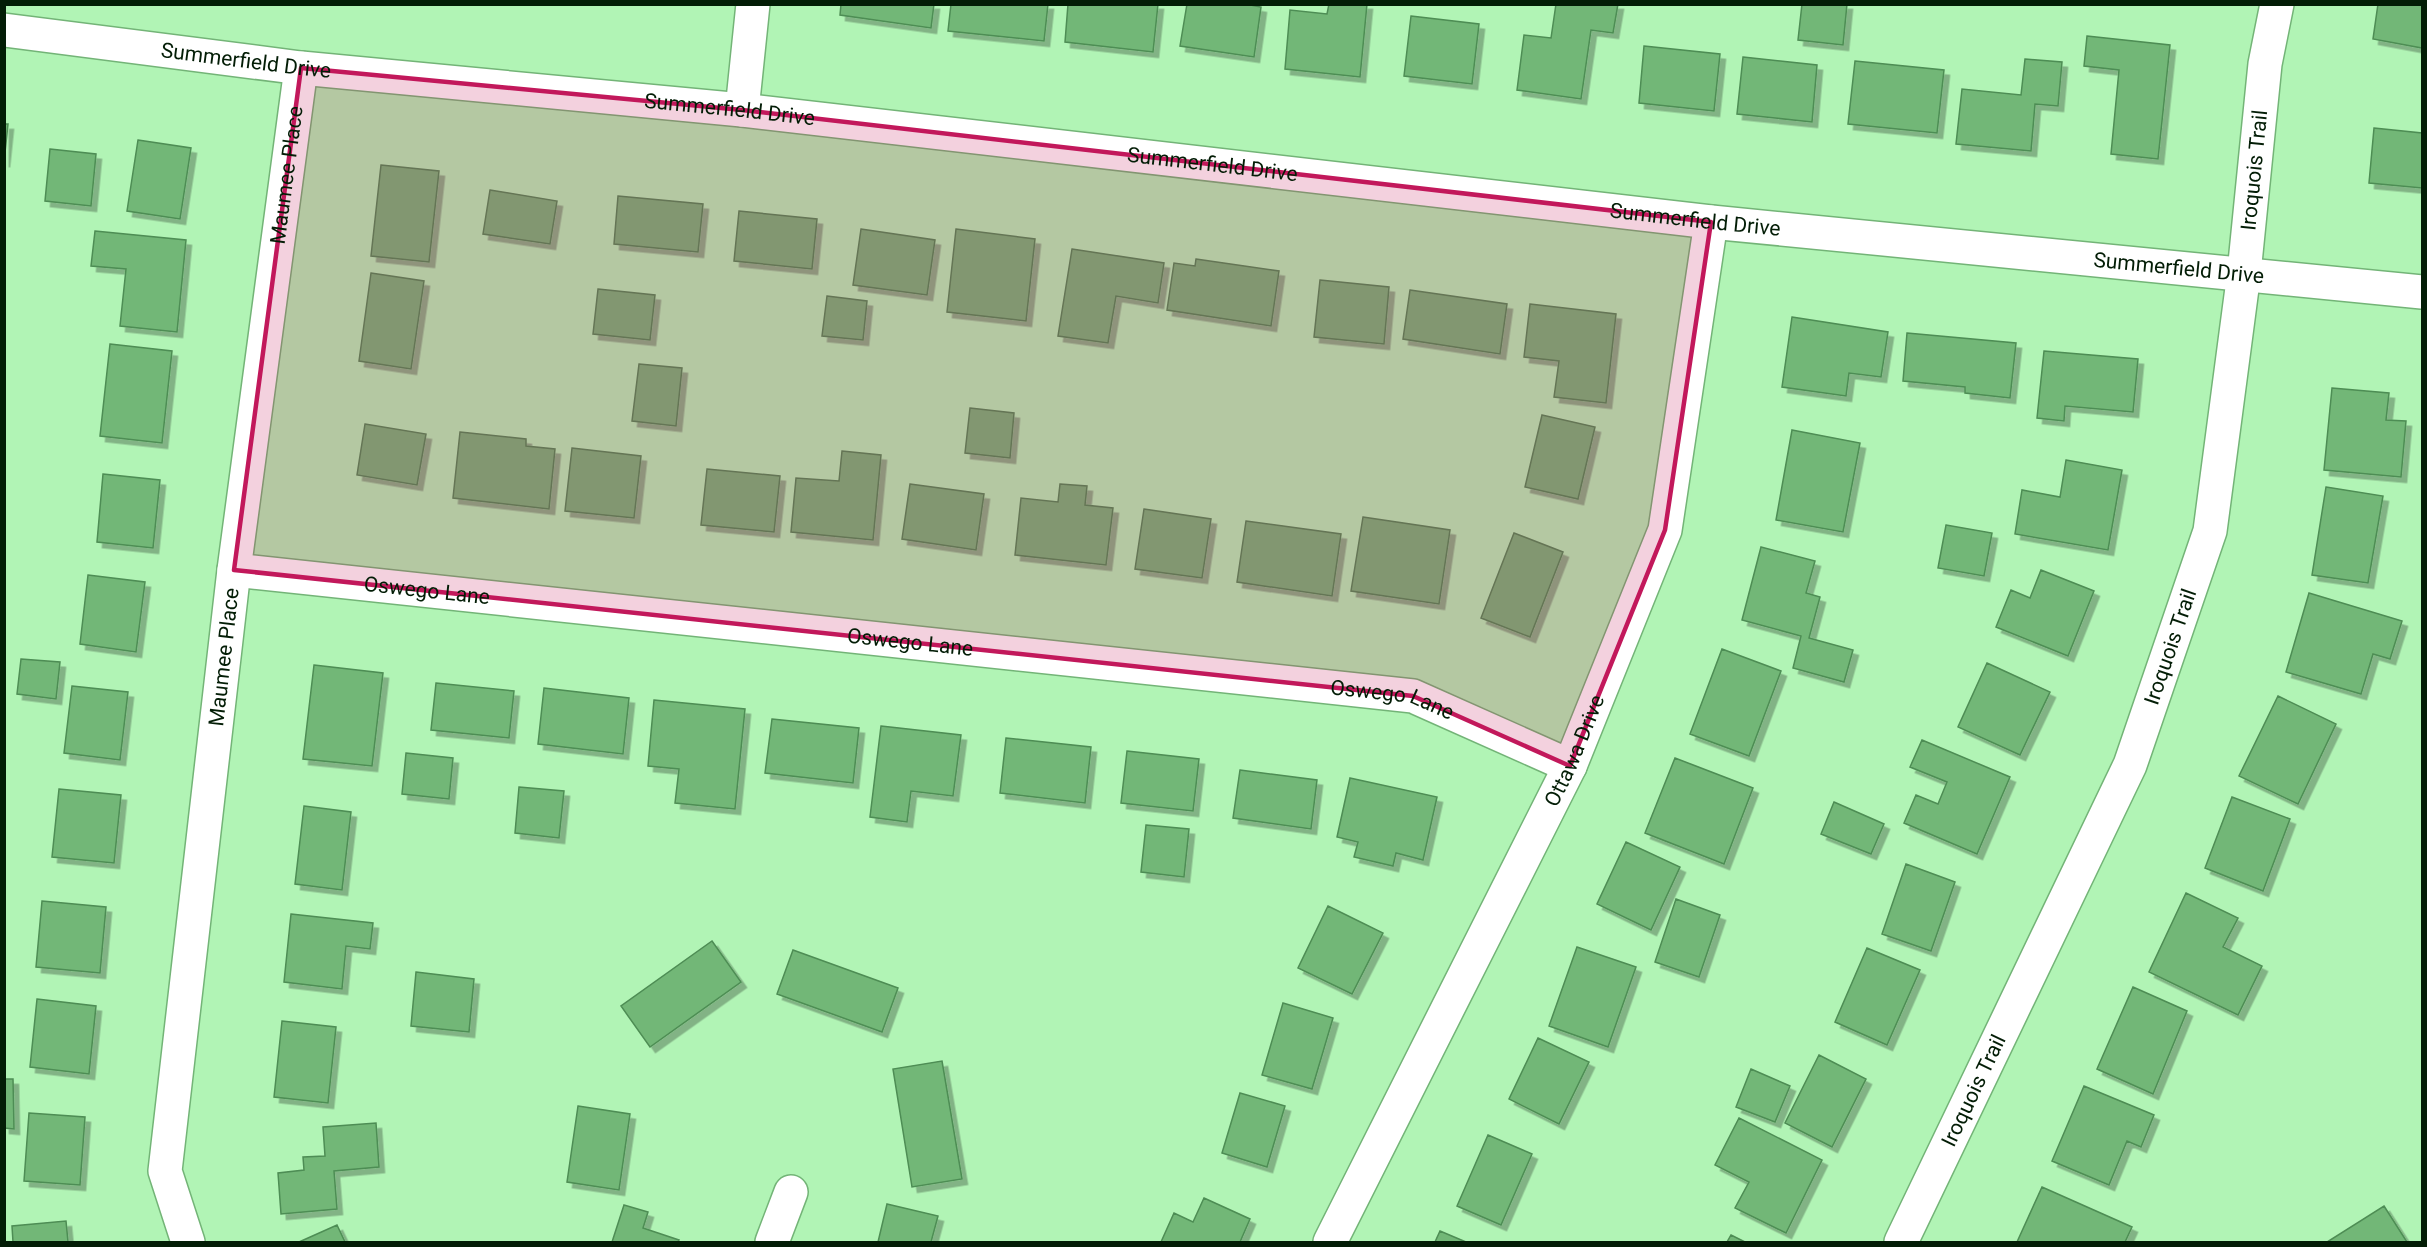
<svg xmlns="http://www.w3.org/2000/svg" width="2427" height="1247" font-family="Roboto,sans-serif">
	<defs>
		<filter id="shadow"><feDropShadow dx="5.5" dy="5.5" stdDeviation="0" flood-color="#0004"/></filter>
	</defs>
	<rect width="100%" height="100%" fill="#b1f4b5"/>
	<path fill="#72b777" stroke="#4e8d54" stroke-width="1.5" filter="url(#shadow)" d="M841 4H934L931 28 840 15Z
		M951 4H1048L1044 41 948 31Z
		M1068 4H1158L1153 52 1065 42Z
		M1187 4H1245L1261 7 1254 57 1180 46Z
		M1329 4H1367L1360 77 1285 69 1290 10 1327 14Z
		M1556 4H1618L1613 33 1591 30 1581 99 1517 90 1524 35 1551 38Z
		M1802 4H1847L1843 45 1798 40Z
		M2378 4H2422V48L2373 39Z
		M1411 16 1479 24 1472 84 1404 76Z
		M2087 36 2170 45 2158 159 2111 154 2119 70 2084 66Z
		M1644 46 1720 54 1714 111 1639 103Z
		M1743 57 1817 65 1812 122 1737 114Z
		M2025 59 2062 62 2058 106 2035 104 2031 151 1956 144 1962 89 2021 95Z
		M1855 61 1944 70 1937 133 1848 124Z
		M4 124H8L4 162Z
		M2374 128 2422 133V188L2369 183Z
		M138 140 191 148 180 219 127 211Z
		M50 149 96 154 91 206 45 201Z
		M381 165 439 171 429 262 371 256Z
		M490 190 557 201 550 244 483 234Z
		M618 196 703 204 698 252 614 244Z
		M739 211 817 219 812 269 734 261Z
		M861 229 935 240 927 295 853 285Z
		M956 229 1035 239 1026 321 947 312Z
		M95 231 186 240 177 332 120 326 126 269 91 266Z
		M1072 249 1164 263 1158 303 1116 296 1108 343 1058 336Z
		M1196 259 1279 271 1271 326 1167 310 1174 263 1195 266Z
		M371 273 424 281 411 369 359 361Z
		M1320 280 1389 287 1384 344 1314 337Z
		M598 289 655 295 650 340 593 334Z
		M1410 290 1507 304 1500 354 1403 339Z
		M827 296 867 301 863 340 822 336Z
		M1530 304 1616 314 1606 403 1554 397 1559 361 1524 357Z
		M1792 317 1888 332 1881 377 1849 373 1846 396 1782 387Z
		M1907 333 2016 343 2010 398 1965 393V387L1903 381Z
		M110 344 172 351 162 443 100 436Z
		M2044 351 2138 359 2133 412 2065 406 2064 421 2037 418Z
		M639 364 682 368 676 426 632 421Z
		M2332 388 2389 393 2386 420 2406 421 2401 477 2324 470Z
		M970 408 1014 413 1010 458 965 453Z
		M1542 415 1595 427 1578 499 1525 487Z
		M365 424 426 434 417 485 357 475Z
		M1792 430 1860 443 1843 532 1776 520Z
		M460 432 526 439V446L555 449 549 509 453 498Z
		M572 448 641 456 634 518 565 511Z
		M842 451 881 455 873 540 791 532 796 478 839 481Z
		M2066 460 2122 470 2108 550 2015 534 2022 490 2060 497Z
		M707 469 780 476 774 532 701 525Z
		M103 474 160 480 153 548 97 542Z
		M910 484 984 494 976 550 902 539Z
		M1060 484 1087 486 1085 505 1113 508 1106 565 1015 555 1021 498 1058 502Z
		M2326 487 2383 496 2368 583 2312 575Z
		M1144 509 1211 519 1202 578 1135 569Z
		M1363 517 1450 530 1439 604 1351 591Z
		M1246 521 1341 534 1332 596 1237 582Z
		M1946 525 1992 533 1984 576 1938 568Z
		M1514 533 1563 552 1530 637 1481 618Z
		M1761 547 1815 561 1806 593 1820 597 1809 638 1853 650 1844 682 1793 668 1801 636 1742 620Z
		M2041 570 2094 591 2068 656 1996 627 2011 590 2030 598Z
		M88 575 145 582 136 652 80 644Z
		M2309 593 2402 621 2390 659 2373 654 2361 694 2286 672Z
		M1722 649 1781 671 1749 756 1690 734Z
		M21 659 60 662 56 699 17 694Z
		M1987 663 2050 692 2020 755 1958 727Z
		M314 665 383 673 372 766 303 759Z
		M436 683 514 691 509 738 431 730Z
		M72 686 128 692 120 760 64 753Z
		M544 688 629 698 623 754 538 744Z
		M2278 696 2336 724 2298 804 2239 776Z
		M654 700 745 709 735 809 675 803 679 769 648 766Z
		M772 719 859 728 853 783 765 773Z
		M881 726 961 735 953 796 911 791 907 822 870 817Z
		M1006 738 1091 747 1085 803 1000 793Z
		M1922 740 2010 777 1977 854 1904 823 1916 795 1938 804 1947 782 1910 767Z
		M1127 751 1199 759 1193 811 1121 803Z
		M406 753 453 758 449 799 402 794Z
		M1675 758 1753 788 1724 864 1645 833Z
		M1240 770 1317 780 1311 829 1233 818Z
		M1350 778 1437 797 1423 860 1396 853 1393 866 1354 857 1358 842 1337 837Z
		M519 787 564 791 559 838 515 833Z
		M59 789 121 795 114 863 52 857Z
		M2232 797 2290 819 2263 891 2205 868Z
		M1834 802 1884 824 1871 854 1821 834Z
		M304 806 351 812 342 890 295 884Z
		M1146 825 1189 829 1184 877 1141 872Z
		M1626 842 1680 867 1651 930 1597 904Z
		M1906 864 1955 882 1931 951 1882 934Z
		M2186 893 2238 918 2223 947 2262 966 2238 1015 2149 972Z
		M1676 899 1720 915 1699 977 1655 962Z
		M42 901 106 907 100 973 36 967Z
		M1328 906 1383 933 1352 994 1298 968Z
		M291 914 373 923 370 949 346 946 342 989 284 982Z
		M712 941 741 982 650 1047 621 1006Z
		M1577 947 1636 967 1608 1047 1549 1026Z
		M1867 948 1920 970 1887 1045 1835 1022Z
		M793 950 898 988 882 1032 777 994Z
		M416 972 474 979 469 1032 411 1026Z
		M2133 987 2187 1011 2153 1094 2097 1069Z
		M37 999 96 1006 89 1074 30 1067Z
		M1283 1003 1333 1018 1312 1089 1262 1075Z
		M282 1021 336 1027 328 1103 274 1097Z
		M1538 1038 1589 1062 1559 1124 1509 1099Z
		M1819 1055 1866 1079 1832 1147 1785 1123Z
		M942 1061 962 1179 912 1187 893 1069Z
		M1751 1069 1790 1086 1775 1122 1736 1107Z
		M4 1079H13L14 1129 4 1128Z
		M2084 1086 2154 1115 2141 1147 2127 1141 2109 1185 2052 1161Z
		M1240 1093 1285 1106 1267 1167 1222 1153Z
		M578 1106 630 1114 619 1190 567 1182Z
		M29 1113 85 1117 80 1185 24 1181Z
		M1739 1118 1822 1160 1786 1233 1735 1208 1749 1182 1715 1165Z
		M376 1123 379 1167 334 1171 337 1209 281 1214 278 1173 304 1170 303 1157 325 1156 323 1127Z
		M1488 1135 1532 1154 1501 1225 1457 1206Z
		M2042 1187 2132 1227 2125 1242H2017Z
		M1204 1198 1250 1219 1240 1242H1161L1174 1213 1193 1222Z
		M887 1204 938 1216 931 1242H878Z
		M624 1205 648 1212 643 1228 679 1240 678 1242H612Z
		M2384 1206 2407 1242H2327Z
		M66 1221 68 1242H13L12 1226Z
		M337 1225 345 1242H299Z
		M1440 1231 1466 1242H1435Z
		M1731 1235 1745 1242H1727Z"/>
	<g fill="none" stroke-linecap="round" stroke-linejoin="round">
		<g stroke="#73b477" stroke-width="36">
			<g id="minor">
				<path id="s1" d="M4 30 301 68 742 110 1711 222 2422 292"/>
				<path d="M742 110 753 4"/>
				<path id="s2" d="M234 570 1413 696 1570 766"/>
				<path id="s3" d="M188 1242 165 1171 234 570 301 68"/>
				<path d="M772 1242 791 1192"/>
				<path id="s4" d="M1330 1242 1570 766 1665 530 1711 222"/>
				<path id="s5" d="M1901 1242 2130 765 2210 531 2244 273 2265 64 2277 4"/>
			</g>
		</g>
		<use href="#minor" stroke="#fff" stroke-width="33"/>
	</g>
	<path fill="#c2185b" fill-opacity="0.2" stroke="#c2185b" stroke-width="4.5" stroke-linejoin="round" d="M301 68 742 110 1711 222 1665 530 1570 766 1413 696 234 570Z"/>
	<g text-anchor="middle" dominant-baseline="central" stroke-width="5" stroke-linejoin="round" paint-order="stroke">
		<g font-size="21" fill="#031d06" stroke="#fff">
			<text stroke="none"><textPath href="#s1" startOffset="244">Summerfield Drive</textPath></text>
			<text stroke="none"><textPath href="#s1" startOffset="730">Summerfield Drive</textPath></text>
			<text stroke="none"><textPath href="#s1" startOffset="1216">Summerfield Drive</textPath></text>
			<text stroke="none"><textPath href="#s5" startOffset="1140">Iroquois Trail</textPath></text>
			<text stroke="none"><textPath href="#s3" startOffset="1078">Maumee Place</textPath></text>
			<text stroke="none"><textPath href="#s1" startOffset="1702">Summerfield Drive</textPath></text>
			<text stroke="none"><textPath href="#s1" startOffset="2188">Summerfield Drive</textPath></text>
			<text stroke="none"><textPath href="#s2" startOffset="194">Oswego Lane</textPath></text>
			<text stroke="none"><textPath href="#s2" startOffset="680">Oswego Lane</textPath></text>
			<text stroke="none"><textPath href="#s5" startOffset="654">Iroquois Trail</textPath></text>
			<text stroke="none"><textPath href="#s3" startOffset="592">Maumee Place</textPath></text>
			<text stroke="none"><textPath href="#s2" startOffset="1166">Oswego Lane</textPath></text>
			<text stroke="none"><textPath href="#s4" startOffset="549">Ottawa Drive</textPath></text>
			<text stroke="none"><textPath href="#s5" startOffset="168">Iroquois Trail</textPath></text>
		</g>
	</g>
	<rect width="2427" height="1247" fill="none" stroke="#031d06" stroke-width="12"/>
</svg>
